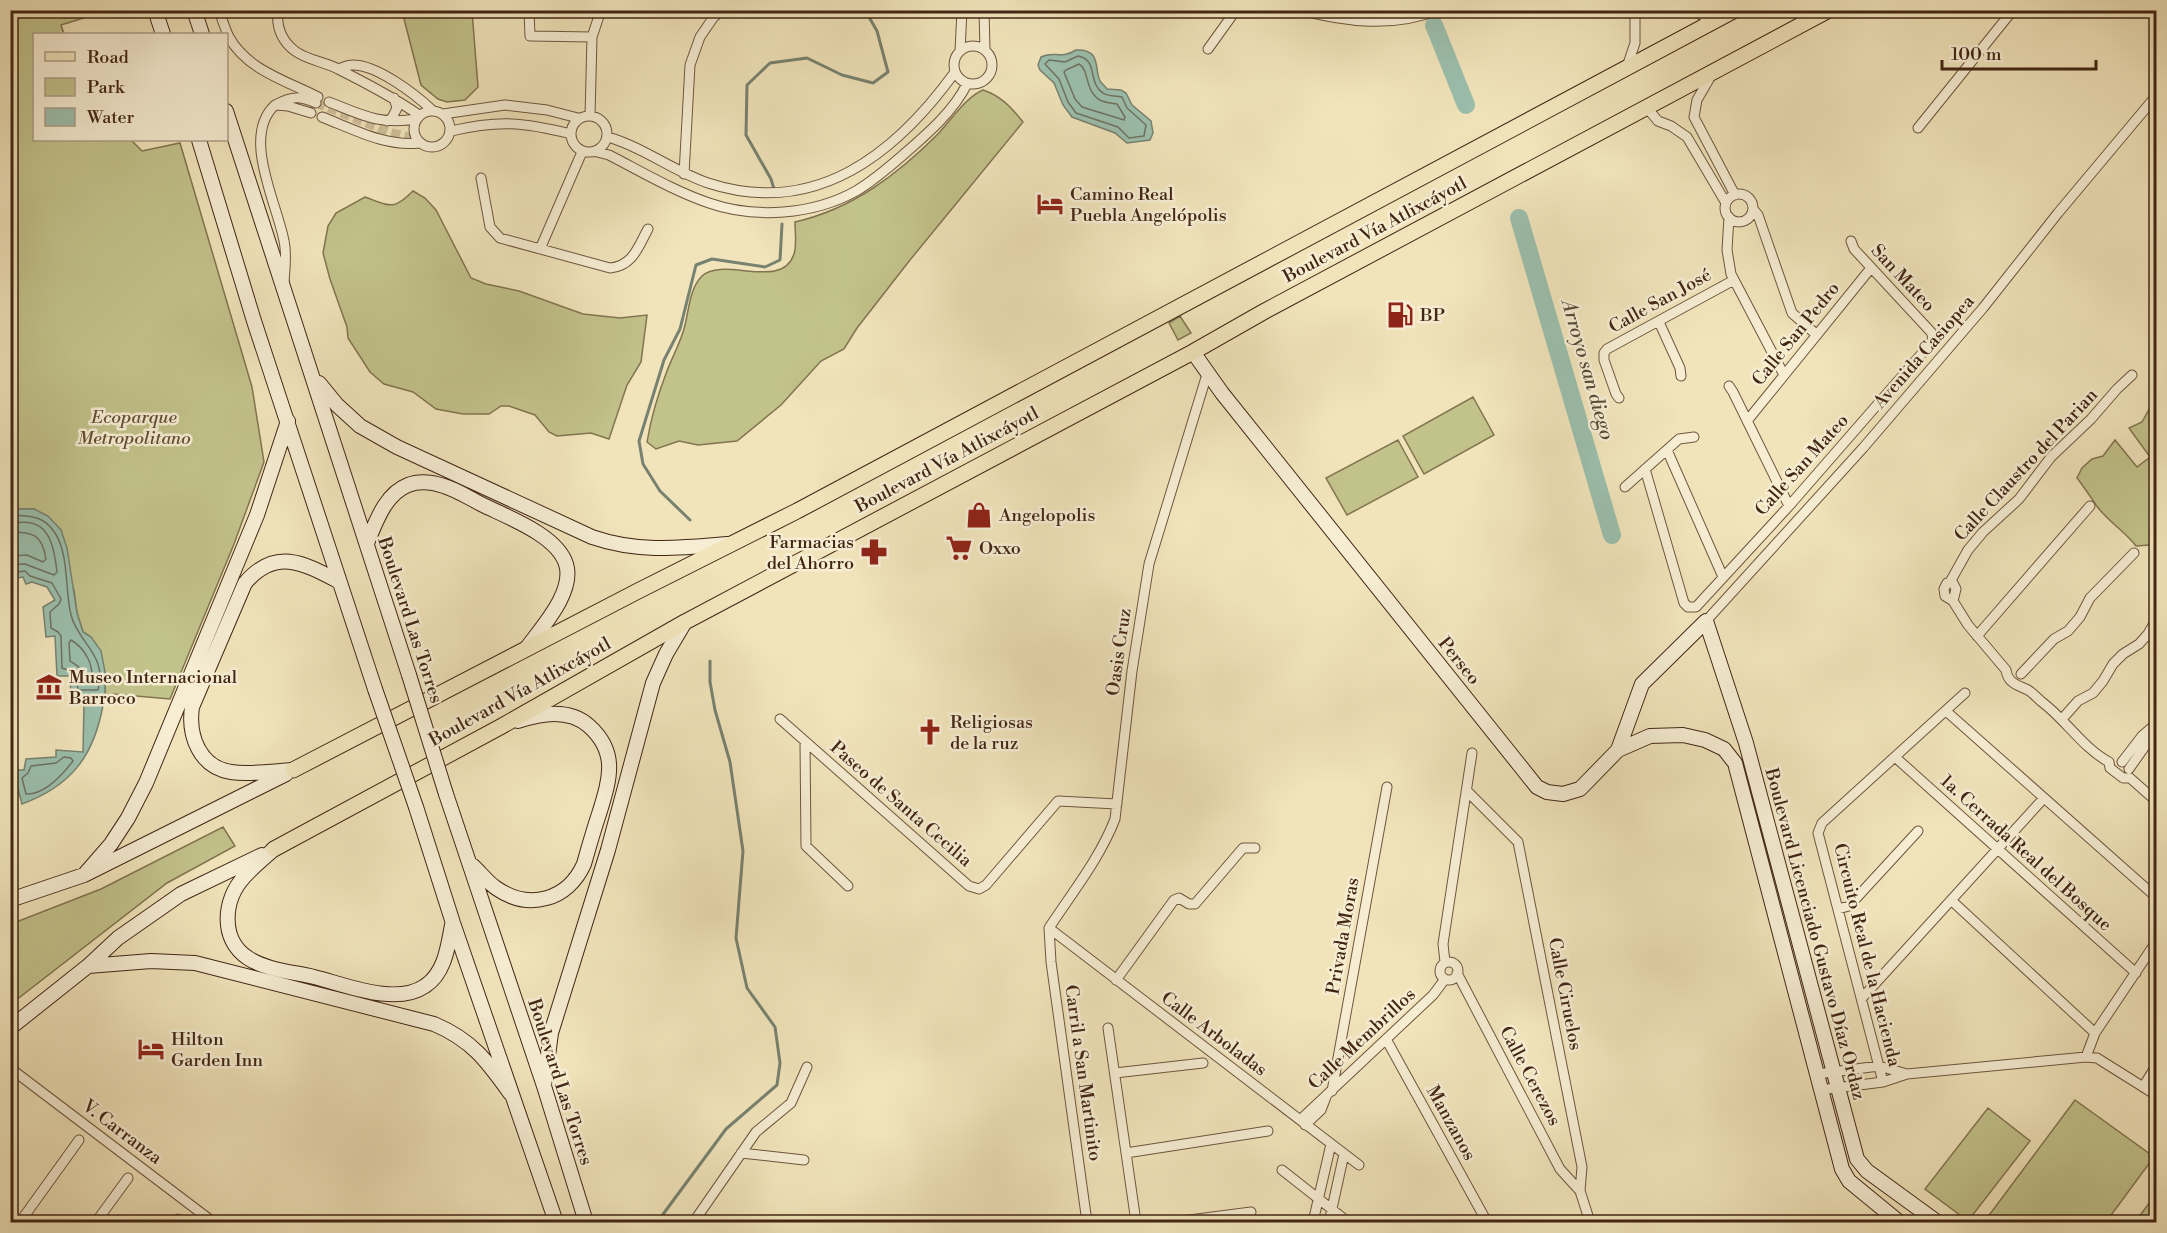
<svg xmlns="http://www.w3.org/2000/svg" width="2167" height="1233" font-family="'Libre Bodoni',serif">
	<rect width="100%" height="100%" fill="#f1e4bb"/>
	<filter id="stains"><feTurbulence type="fractalNoise" baseFrequency=".00333" numOctaves="4"/><feColorMatrix values="0 0 0 0 .2 0 0 0 0 .09 0 0 0 0 .02 0 0 0 .5 -.17"/></filter>
	<radialGradient id="worn" r=".72"><stop offset=".6" stop-color="#630" stop-opacity="0"/><stop offset="1" stop-color="#630" stop-opacity=".3"/></radialGradient>
	<path fill="#c2c28b" stroke="#827450" stroke-width="1.5" d="M10 11H106L61 25 64 34H34V140H131L142 151 180 143 252 387 264 462 234 544 170 699 113 694 105 697V672L91 637 83 632 77 613 74 590 34 509H11Z
		M402 11H472L478 87 465 100 447 102 438 99 421 85Z
		M983 90C1001 96 1011 107 1023 122L910 260 857 328 844 349 821 361 781 405 737 441 698 445 679 441 656 449 647 442C651 418 658 394 667 371 672 358 679 345 683 332 689 315 688 290 702 276 724 256 782 291 794 254 797 245 795 232 795 222 852 209 897 175 938 134 951 120 966 97 983 90Z
		M413 191 425 198 436 210 471 278 486 284 519 291 583 314 620 318 647 315 641 362 627 385 609 439 591 433 557 436 549 432 535 415 509 406H501L489 414H463L436 409 413 392 384 384 370 372 348 338 347 327 330 279 323 253 328 226 336 213 365 197C390 206 393 211 413 191Z
		M1180 316 1191 333 1178 340 1169 323Z
		M1473 397 1494 435 1424 474 1403 436Z
		M2152 404 2154 419 2151 427 2153 435H2156V550L2150 545 2136 546C2125 531 2107 521 2096 505 2090 496 2084 487 2077 478L2082 468 2092 459 2103 456 2115 440 2137 467 2150 457 2129 428 2142 422Z
		M1398 440 1418 477 1347 515 1326 478Z
		M223 827 235 846 167 883 11 1004V924L101 889Z
		M2075 1100 2154 1157 2106 1222H1984Z
		M1988 1108 2030 1141 1968 1221 1925 1189Z
		M2156 1194V1222H2135Z"/>
	<path fill="#9bbfad" stroke="#778270" stroke-width="1.5" d="M1076 50C1102 49 1094 69 1100 81 1102 84 1105 86 1107 89L1121 90 1126 93 1132 105 1151 121 1153 133 1150 140 1127 143 1115 133 1072 117 1063 105 1054 83 1040 70 1038 65 1041 57C1054 50 1060 60 1076 50Z
		M11 509H34L48 516 61 530 67 548 77 613 83 632 91 637 101 651 105 672V697L70 696 71 676H57L55 636 46 637 43 607 55 600 47 587 32 582 26 584 23 577 11 579Z
		M84 703 103 705C94 756 71 786 22 804L13 770H24L26 759 56 757V750L83 752Z"/>
	<g fill="none" stroke-linecap="round" stroke-linejoin="round">
		<path stroke="#6e7261" stroke-width="1.5" d="M1078 56C1099 60 1087 83 1103 93 1109 97 1116 95 1122 97L1127 108 1146 125 1144 136 1129 138 1118 127 1076 113 1068 102 1059 79 1045 64 1049 60 1065 62Z
			M1079 64C1090 70 1084 93 1102 101 1107 103 1112 103 1117 104L1125 117 1124 120 1082 107 1075 99 1064 72 1066 70Z
			M10 515C29 516 44 515 55 533 69 554 65 591 71 615 78 643 108 655 98 690H78L76 673 62 668 61 636 58 632 51 628 50 612 59 604 61 599 52 583 30 576 25 571 10 573
			M10 523C17 523 25 521 31 523 52 527 55 555 57 572L54 575 25 564 10 565
			M10 532C33 532 42 534 46 559L43 562 27 555 10 556
			M71 640C85 648 96 667 90 683L85 682C84 669 80 667 70 661L69 643Z
			M64 757 71 758 73 761C63 774 44 795 26 794L22 778 28 773 31 766 56 763Z"/>
		<path stroke="#778270" stroke-width="3" d="M774 189 771 179 746 135 747 85 770 63 807 58 842 75 873 83 888 72 877 31 865 10
			M690 520 660 491 643 464 639 441 664 360 680 329 696 265 712 259 765 267 780 260 782 224
			M661 1222V1217L726 1129 777 1085 780 1063 775 1027 747 988 736 938 743 851 730 762 715 710 710 682V661"/>
		<path stroke="#9bbfad" stroke-width="18" d="M1434 25 1466 105
			M1519 218 1612 535"/>
		<path stroke="#cebe9a" stroke-width="9" stroke-dasharray="9 4.5" stroke-linecap="butt" d="M316 103 389 132 417 139"/>
		<g stroke="#6e563e" stroke-width="11">
			<path id="street" d="M219 10C222 19 225 29 229 37 247 70 287 81 318 97
				M278 10C276 27 282 41 295 51 307 60 325 62 338 69 366 83 393 97 419 115
				M529 10 530 36 592 37
				M984 10 985 50
				M1300 10C1345 22 1393 28 1438 10
				M1690 10 1715 21
				M954 65a19 19 0 1 1 38 0a19 19 0 1 1-38 0Z
				M1208 49 1236 10
				M960 51 962 10
				M1627 67 1635 43V10
				M338 69C342 68 347 65 352 65 376 64 415 94 432 110
				M1712 74 1697 100 1694 117 1735 195
				M329 102C362 115 379 125 416 119
				M277 104C292 96 300 96 316 103
				M1647 108 1658 121 1671 126 1687 137 1726 203
				M414 129a18 18 0 1 1 36 0a18 18 0 1 1-36 0Z
				M443 114 505 105 547 110 578 118
				M571 134a18 18 0 1 1 36 0a18 18 0 1 1-36 0Z
				M590 116 592 37 601 10
				M322 117C353 129 386 147 419 143
				M387 121 392 118 397 108 394 98
				M1918 128 2013 10
				M451 131C499 120 523 122 571 134
				M608 137C643 147 673 171 708 183 815 218 895 155 955 72
				M597 152 609 155C642 172 674 191 709 203 755 219 813 215 856 191 873 181 888 168 903 155 927 134 953 112 967 84
				M684 174 690 65 700 37 713 18 722 10
				M481 178 490 227 500 238 610 268C633 266 638 247 648 229
				M1725 208a14 14 0 1 1 28 0a14 14 0 1 1-28 0Z
				M1753 209 1758 215 1792 313 1817 335
				M1729 217 1727 250 1731 274 1784 375
				M540 249 582 152
				M284 282C285 268 287 254 284 241 277 203 241 136 275 105L288 106 311 113
				M1659 322 1680 368 1681 376
				M2132 375 2117 389 2091 419 2051 457 2019 499 1983 532 1968 550 1950 582 1947 583 1944 589 1945 596 1953 601 1968 625 2006 670C2008 684 2018 685 2028 690 2033 693 2038 699 2042 702 2066 720 2083 748 2109 762L2110 768 2123 778H2130L2156 801
				M1729 386 1733 392 1789 506
				M1619 398 1616 394 1604 360V353L1607 349 1734 280
				M1747 421 1871 268
				M1667 450 1723 577
				M1645 469 1684 603 1688 607H1696L1789 506 1931 343 1933 337 1931 332 1854 249 1851 241
				M1625 487 1679 439 1694 437
				M1950 582 1953 583 1956 589 1953 601
				M1706 621 1863 448 1983 308 2058 213 2156 96
				M1977 636 2090 506
				M2021 674 2054 639 2068 631 2080 617 2090 598 2134 553
				M1946 711 2156 897
				M780 719 969 886 979 889 986 885 1058 801 1117 804
				M2062 719 2078 701 2093 693 2103 681 2113 664 2123 654 2139 644 2148 634 2156 620
				M805 742 806 846 848 886
				M1895 757 2136 973
				M2122 762 2142 736 2156 724
				M2129 769 2150 739 2156 735
				M1467 791 1518 842 1582 1167 1580 1191 1590 1222
				M1951 900 2095 1033
				M1838 909 1849 906 1918 831
				M1049 928C1072 893 1100 858 1115 819L1132 671 1149 564 1208 371
				M1049 928 1359 1165
				M1049 928 1051 962 1087 1222
				M1445 962 1443 944 1472 753
				M1440 971a9 9 0 1 1 18 0a9 9 0 1 1-18 0Z
				M1457 973 1560 1169 1580 1191
				M1116 980 1174 900 1179 898 1189 904H1195L1243 848H1255
				M1862 998 2044 798
				M1108 1028 1136 1222
				M1386 1039 1487 1222
				M2086 1057 2095 1033 2156 942
				M10 1068 213 1222
				M1115 1073 1203 1063
				M1817 1074 1879 1066 1907 1074
				M1883 1082 1818 833 1822 823 1965 693
				M2143 1087 2156 1066
				M1820 1090 1883 1082 1907 1074 2086 1057 2097 1058 2156 1095
				M1332 1091 1387 787
				M1300 1120 1433 995 1445 979
				M1305 1125 1321 1110 1326 1097
				M741 1153 804 1160
				M1126 1153 1268 1131
				M1282 1170 1348 1222
				M20 1222 79 1140
				M96 1222 128 1178
				M175 1222 178 1219
				M696 1222 695 1220 756 1132 791 1103 807 1067
				M1174 1222 1251 1212
				M1313 1222 1331 1144
				M1329 1222 1344 1154"/>
		</g>
		<g stroke="#422615" stroke-width="16">
			<path id="secondary" d="M155 10 163 34
				M194 10 202 34
				M226 111 409 675
				M199 140 254 321 375 689
				M1193 352 1222 393 1537 787 1547 792 1563 794 1580 789 1618 750 1642 684 1706 621 1746 743 1857 1159 1867 1171 1937 1222
				M319 383 337 405 360 426 397 447 592 537C638 553 680 548 728 544
				M367 543C376 522 385 494 408 485 420 480 432 482 444 486 457 490 469 498 481 504 507 517 557 535 566 564 575 592 541 628 526 649
				M1618 750 1650 736 1683 735 1705 740 1724 749 1735 763 1842 1169 1849 1181 1899 1222
				M293 770C273 771 251 775 231 772 199 767 188 735 192 707L245 583C275 548 302 562 338 581
				M446 794 544 1086 586 1222
				M416 807 453 923 556 1222
				M274 849C264 858 253 867 244 877 223 900 220 940 248 958 266 970 293 972 314 977 346 985 396 1006 425 986 445 973 448 946 452 925
				M472 865C480 872 487 882 496 888 529 911 568 900 584 864 589 846 594 829 600 811 610 778 618 752 589 726 569 708 541 713 518 721
				M84 875 111 844 128 818 146 783 257 515 288 421
				M10 900 84 875 286 774
				M88 966 151 961 195 963 434 1024C472 1040 487 1061 510 1093
				M10 1028 88 966 118 938 181 894 262 855
				M544 1086 551 1033 608 850 653 683 666 654 685 622"/>
		</g>
		<g stroke="#422615" stroke-width="17">
			<path id="primary" d="M293 770 638 591 797 511 1735 10
				M274 849 502 726 685 622 1193 352 1265 311 1829 10"/>
		</g>
		<use href="#street" stroke="#f6edd3" stroke-width="9"/>
		<use href="#secondary" stroke="#f6edd3" stroke-width="14"/>
		<use href="#primary" stroke="#f1e4bb" stroke-width="15"/>
		<g stroke="#422615" stroke-width="16" stroke-linecap="butt">
			<path id="secondary-bridge" d="M409 675 446 794
				M375 689 416 807"/>
		</g>
		<use href="#secondary-bridge" stroke="#f6edd3" stroke-width="14"/>
	</g>
	<defs>
		<g id="hotel-bare" transform="scale(2.07)"><path d="M-6-4.5h1.5V1H6V5H4.5V3h-9V5H-6ZM-4 0a1.8 1.8 0 1 1 3.6 0ZM.5 0V-2.5h3Q6-2.5 6 0Z" fill="#8f2418" stroke="#f6edd3" stroke-width="2.5" paint-order="stroke"/></g>
		<g id="fuel-bare" transform="scale(2.07)"><path d="M-5.5-6h7V0h2V4h1.3V-2.5L3-4.5l.8-.8L6-3V5H2.5V1h-1V6h-7ZM-4.2-4.7v3.2H.2V-4.7Z" fill="#8f2418" stroke="#f6edd3" stroke-width="2.5" paint-order="stroke"/></g>
		<g id="shop-bare" transform="scale(2.07)"><path d="M-5-2.5h2.3a2.7 3.5 0 0 1 5.4 0H5L5.5 6h-11ZM-1.5-2.5h3a1.5 2.3 0 0 0-3 0Z" fill="#8f2418" stroke="#f6edd3" stroke-width="2.5" paint-order="stroke"/></g>
		<g id="supermarket-bare" transform="scale(2.07)"><path d="M-6-5.5h2.5l.6 2H6L4.5 2H-2.5L-4.4-4H-6ZM-1.5 3.2a1.3 1.3 0 1 0 .1 0ZM3 3.2a1.3 1.3 0 1 0 .1 0Z" fill="#8f2418" stroke="#f6edd3" stroke-width="2.5" paint-order="stroke"/></g>
		<g id="pharmacy-bare" transform="scale(2.07)"><path d="M-2-6h4v4h4v4h-4v4h-4v-4h-4v-4h4Z" fill="#8f2418" stroke="#f6edd3" stroke-width="2.5" paint-order="stroke"/></g>
		<g id="museum-bare" transform="scale(2.07)"><path d="M0-6L6-3V-2H-6V-3ZM-5-1h2V3h-2ZM-1-1h2V3h-2ZM3-1h2V3H3ZM-6 4H6V6H-6Z" fill="#8f2418" stroke="#f6edd3" stroke-width="2.5" paint-order="stroke"/></g>
		<g id="church-bare" transform="scale(2.07)"><path d="M-1.2-6h2.4v3.5h3.3v2.4h-3.3V6h-2.4V-.1h-3.3v-2.4h3.3Z" fill="#8f2418" stroke="#f6edd3" stroke-width="2.5" paint-order="stroke"/></g>
	</defs>
	<g fill-rule="evenodd">
		<use href="#hotel-bare" x="1050" y="204"/>
		<use href="#fuel-bare" x="1400" y="315"/>
		<use href="#shop-bare" x="979" y="515"/>
		<use href="#supermarket-bare" x="959" y="548"/>
		<use href="#pharmacy-bare" x="874" y="552"/>
		<use href="#museum-bare" x="49" y="687"/>
		<use href="#church-bare" x="930" y="732"/>
		<use href="#hotel-bare" x="151" y="1049"/>
	</g>
	<g text-anchor="middle" dominant-baseline="central" stroke-width="5" stroke-linejoin="round" paint-order="stroke">
		<g font-size="18" fill="#422615" stroke="#f6edd3" text-anchor="start">
			<text x="1070" y="194">Camino Real<tspan x="1070" dy="21">Puebla Angelópolis</tspan></text>
			<text x="1420" y="315">BP</text>
			<text x="999" y="515">Angelopolis</text>
			<text x="854" y="542" text-anchor="end">Farmacias<tspan x="854" dy="21">del Ahorro</tspan></text>
			<text x="979" y="548">Oxxo</text>
			<text x="69" y="677">Museo Internacional<tspan x="69" dy="21">Barroco</tspan></text>
			<text x="950" y="722">Religiosas<tspan x="950" dy="21">de la ruz</tspan></text>
			<text x="171" y="1039">Hilton<tspan x="171" dy="21">Garden Inn</tspan></text>
		</g>
		<g font-size="18" fill="#422615" stroke="#f6edd3">
			<text transform="translate(1375 230) rotate(-28)">Boulevard Vía Atlixcáyotl</text>
			<text transform="translate(1903 278) rotate(47)">San Mateo</text>
			<text transform="translate(1660 301) rotate(-29)">Calle San José</text>
			<text transform="translate(1796 334) rotate(-51)">Calle San Pedro</text>
			<text transform="translate(1924 352) rotate(-49)">Avenida Casiopea</text>
			<text transform="translate(947 460) rotate(-28)">Boulevard Vía Atlixcáyotl</text>
			<text transform="translate(1802 465) rotate(-48)">Calle San Mateo</text>
			<text transform="translate(2026 465) rotate(-47)">Calle Claustro del Parian</text>
			<text transform="translate(410 620) rotate(72)">Boulevard Las Torres</text>
			<text transform="translate(1119 652) rotate(-82)">Oasis Cruz</text>
			<text transform="translate(1459 661) rotate(51)">Perseo</text>
			<text transform="translate(520 692) rotate(-29)">Boulevard Vía Atlixcáyotl</text>
			<text transform="translate(901 804) rotate(41)">Paseo de Santa Cecilia</text>
			<text transform="translate(2026 853) rotate(42)">1a. Cerrada Real del Bosque</text>
			<text transform="translate(1815 934) rotate(75)">Boulevard Licenciado Gustavo Díaz Ordaz</text>
			<text transform="translate(1343 936) rotate(-80)">Privada Moras</text>
			<text transform="translate(1867 955) rotate(76)">Circuito Real de la Hacienda</text>
			<text transform="translate(1565 994) rotate(79)">Calle Ciruelos</text>
			<text transform="translate(1214 1034) rotate(37)">Calle Arboladas</text>
			<text transform="translate(1362 1039) rotate(-43)">Calle Membrillos</text>
			<text transform="translate(1083 1073) rotate(82)">Carril a San Martinito</text>
			<text transform="translate(1530 1076) rotate(62)">Calle Cerezos</text>
			<text transform="translate(560 1082) rotate(72)">Boulevard Las Torres</text>
			<text transform="translate(1451 1123) rotate(61)">Manzanos</text>
			<text transform="translate(122 1132) rotate(37)">V. Carranza</text>
		</g>
		<g font-size="18" font-style="italic" fill="#624d32" stroke="#f6edd3">
			<text x="134" y="417">Ecoparque<tspan x="134" dy="21">Metropolitano</tspan></text>
		</g>
		<g font-size="20" font-style="italic" fill="#584c3b" stroke="#f6edd3">
			<text transform="translate(1587 370) rotate(74)">Arroyo san diego</text>
		</g>
	</g>
	<rect width="2167" height="1233" fill="none" stroke="#f1e4bb" stroke-width="36"/>
	<rect x="12" y="12" width="2143" height="1209" fill="none" stroke="#422615" stroke-width="3"/>
	<rect x="18" y="18" width="2131" height="1197" fill="none" stroke="#422615" stroke-width="1.5"/>
	<rect x="33" y="33" width="195" height="108" fill="#f6edd3" stroke="#ae9d87" stroke-width="1.5"/>
	<rect x="45" y="52" width="30" height="9" fill="#f1e4bb" stroke="#ae9d87" stroke-width="1.5"/>
	<text x="87" y="63" font-size="18" fill="#422615">Road</text>
	<rect x="45" y="78" width="30" height="18" fill="#c2c28b" stroke="#ae9d87" stroke-width="1.5"/>
	<text x="87" y="93" font-size="18" fill="#422615">Park</text>
	<rect x="45" y="108" width="30" height="18" fill="#9bbfad" stroke="#ae9d87" stroke-width="1.5"/>
	<text x="87" y="123" font-size="18" fill="#422615">Water</text>
	<path d="M1942 60v9h154v-9" fill="none" stroke="#422615" stroke-width="3"/>
	<text x="1951" y="60" font-size="18" fill="#422615" stroke="#f6edd3" stroke-width="4.5" paint-order="stroke">100 m</text>
	<rect width="100%" height="100%" filter="url(#stains)"/>
	<rect width="100%" height="100%" fill="url(#worn)"/>
</svg>
